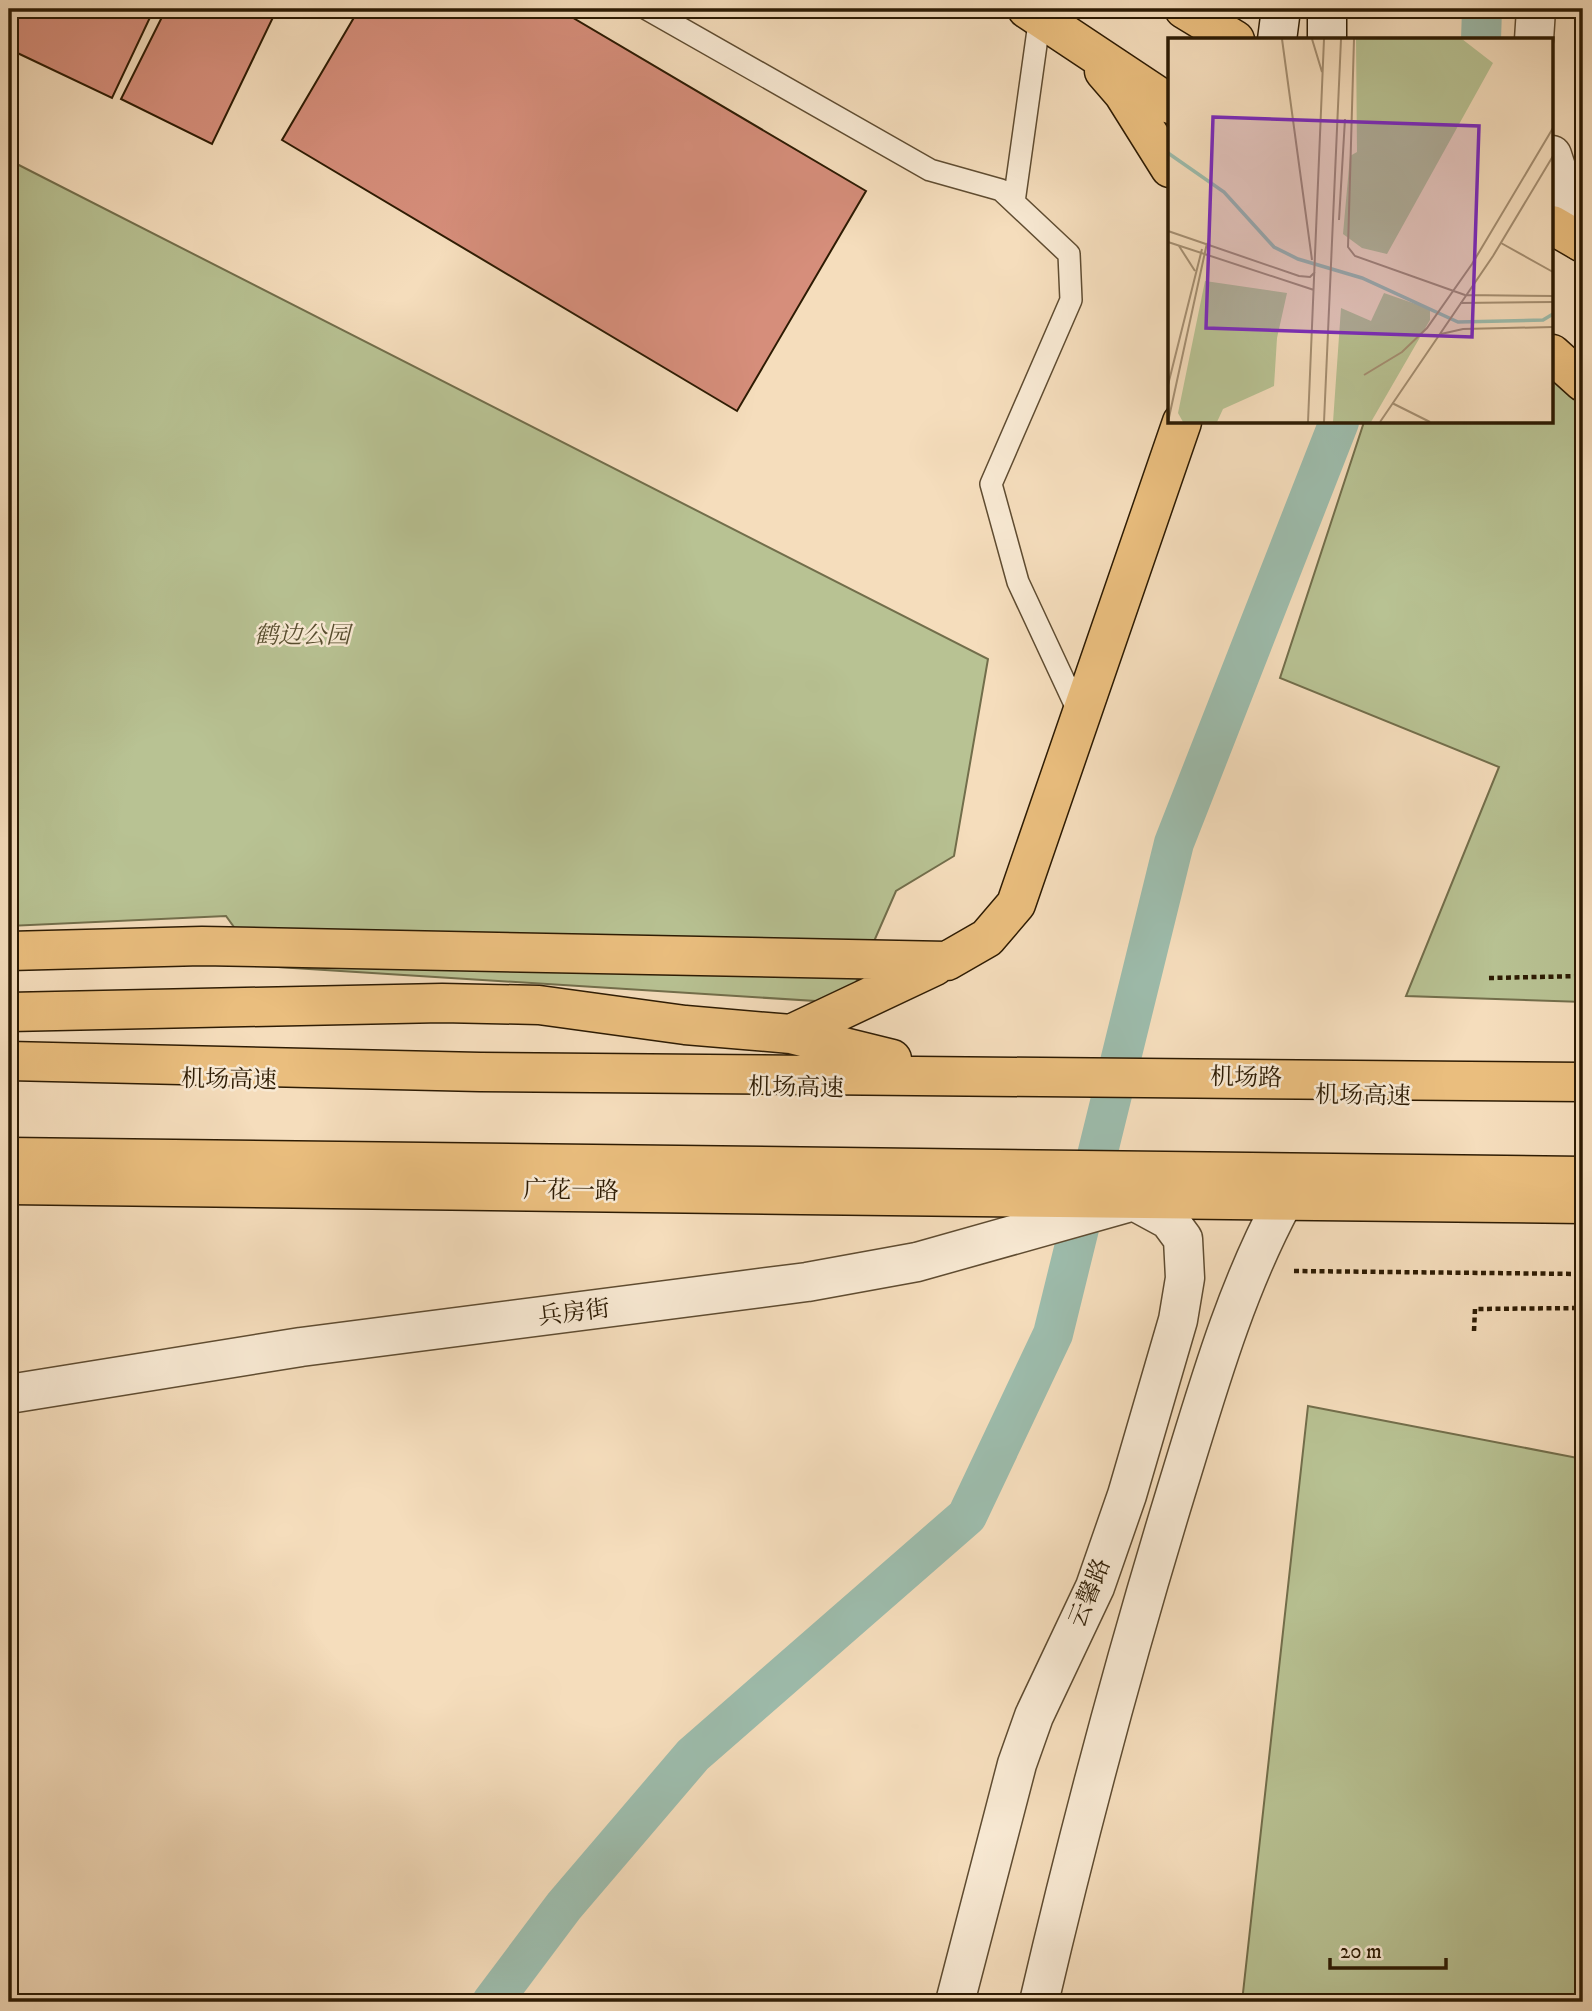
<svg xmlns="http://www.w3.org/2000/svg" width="1592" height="2011" font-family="'IM FELL DW Pica','Noto Serif SC',serif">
	<rect width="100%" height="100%" fill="#f5ddbc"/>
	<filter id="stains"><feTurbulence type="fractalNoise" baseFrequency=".00286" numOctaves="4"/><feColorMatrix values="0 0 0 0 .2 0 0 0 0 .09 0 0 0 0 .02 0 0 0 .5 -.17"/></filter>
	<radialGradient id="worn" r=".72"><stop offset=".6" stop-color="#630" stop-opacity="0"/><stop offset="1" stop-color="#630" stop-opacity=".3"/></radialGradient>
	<path fill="#b8c293" stroke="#726e4b" stroke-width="2" d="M9 160 988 659 954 856 896 891 847 1003 262 966 226 916 9 926Z
		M1552 364 1583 381V1002L1406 996 1499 767 1280 678 1364 422H1552Z
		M1308 1406 1583 1459V2002H1242Z"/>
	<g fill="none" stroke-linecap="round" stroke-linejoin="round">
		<path stroke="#9dbcac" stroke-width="40" d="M1481 40 1482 9
			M492 2002 564 1906 693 1755 967 1516 1053 1334 1174 843 1339 422"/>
	</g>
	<path fill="#d68e7b" stroke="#2d1b03" stroke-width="2" d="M9 9H154L112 98 9 49Z
		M166 9H277L212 144 121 99Z
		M359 9H558L866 191 737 411 282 140Z"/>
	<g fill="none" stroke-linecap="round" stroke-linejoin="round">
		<g stroke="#5f4c31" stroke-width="24">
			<path id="lane" d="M647 9 930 170 1001 190 1069 254 1071 300 991 484 1018 582 1080 715
				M1014 202 1040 16"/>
		</g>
		<g stroke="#5f4c31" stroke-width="41">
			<path id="street" d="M1534 40 1536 9
				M1552 155 1580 241
				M9 1394 301 1347 807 1282 917 1262 1134 1201 1169 1220 1183 1239 1185 1278 1178 1320 1127 1495 1095 1587 1034 1716 1017 1764 955 2002
				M1039 2002C1079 1831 1124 1662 1175 1495 1206 1395 1233 1295 1283 1202"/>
		</g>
		<g stroke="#2d1b03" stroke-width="41">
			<path id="secondary" d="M1327 9V40
				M1277 40 1281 9"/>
		</g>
		<g stroke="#2d1b03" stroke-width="41">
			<path id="highway" d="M1027 9 1170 104
				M1184 9 1235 40
				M1104 71 1123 93 1170 168
				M1552 225 1583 243
				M1552 354 1583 382
				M9 951 202 946 947 961 987 938 1016 904 1182 422
				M9 1012 442 1003 539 1005 685 1025 791 1034 892 1059
				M791 1034 935 966
				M9 1061 480 1072 1583 1082
				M9 1157 1583 1176
				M9 1185C534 1190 1058 1200 1583 1204"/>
		</g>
		<path stroke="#2d1b03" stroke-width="4.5" stroke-dasharray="5 3.5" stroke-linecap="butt" d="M1489 978 1583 976
			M1294 1271 1583 1274
			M1474 1331 1475 1309 1583 1308"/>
		<use href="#lane" stroke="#f8e9d3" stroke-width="21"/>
		<use href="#street" stroke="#f8e9d3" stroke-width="38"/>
		<use href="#secondary" stroke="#f8e9d3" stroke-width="38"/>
		<use href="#highway" stroke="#eabe7e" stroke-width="38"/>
	</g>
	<g text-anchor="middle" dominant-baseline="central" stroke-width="5" stroke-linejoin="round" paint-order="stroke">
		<g font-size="24" font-style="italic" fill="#574d2e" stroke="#f8e9d3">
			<text x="302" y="636">鹤边公园</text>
		</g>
		<g font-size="24" fill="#2d1b03" stroke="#f8e9d3">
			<text transform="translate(1246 1078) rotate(1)">机场路</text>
			<text transform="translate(229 1080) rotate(1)">机场高速</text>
			<text transform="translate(796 1088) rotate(1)">机场高速</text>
			<text transform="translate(1363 1096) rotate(1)">机场高速</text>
			<text transform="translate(571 1191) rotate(1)">广花一路</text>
			<text transform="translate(574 1313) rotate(-7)">兵房街</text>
			<text transform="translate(1090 1593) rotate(-68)">云馨路</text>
		</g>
	</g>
	<g transform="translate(1168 38)">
		<rect width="385" height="385" fill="#f5ddbc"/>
		<path d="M188 1H294L325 25 219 216 194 210 175 196 182 118 189 114ZM37 243 119 255 109 300 106 348 55 371 49 384H15L10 375ZM216 255 262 271V282L203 384H165L173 270 203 283Z" fill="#b8c293"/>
		<path fill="none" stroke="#9dbcac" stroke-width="3.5" d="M0 115 56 154 106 209 130 221 194 240 290 284 375 282 385 276"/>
		<path fill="none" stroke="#a58f72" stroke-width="2" d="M114 1 144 222M144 1 154 34M186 1 180 209 187 218 297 257M171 182 177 81M0 193 131 238 142 239 147 234M0 204 146 252M333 205 385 234M11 208 27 233M297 257 385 258M292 265 385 264M273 296 295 291 385 289M196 337 234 314 259 290 304 226 385 90M0 347 34 211M224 365 262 384M0 384 39 205M140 384 156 1M156 384 173 1M212 384 325 218 385 118"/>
		<path fill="#7b2cbf" fill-opacity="0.15" stroke="#7b2cbf" stroke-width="3.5" d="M45 79 311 88 304 299 38 290Z"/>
		<rect width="385" height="385" fill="none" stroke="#2d1b03" stroke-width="3.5"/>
	</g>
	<rect width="1592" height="2011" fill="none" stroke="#f5ddbc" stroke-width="35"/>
	<rect x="10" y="10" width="1571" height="1990" fill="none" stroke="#2d1b03" stroke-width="3.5"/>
	<rect x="18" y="18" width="1557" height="1976" fill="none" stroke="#2d1b03" stroke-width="2"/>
	<path d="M1330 1958v10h116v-10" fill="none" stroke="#2d1b03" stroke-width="3.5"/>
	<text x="1340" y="1958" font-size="21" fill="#2d1b03" stroke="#f8e9d3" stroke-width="5" paint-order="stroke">20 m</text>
	<rect width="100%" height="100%" filter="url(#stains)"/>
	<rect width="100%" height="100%" fill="url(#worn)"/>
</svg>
